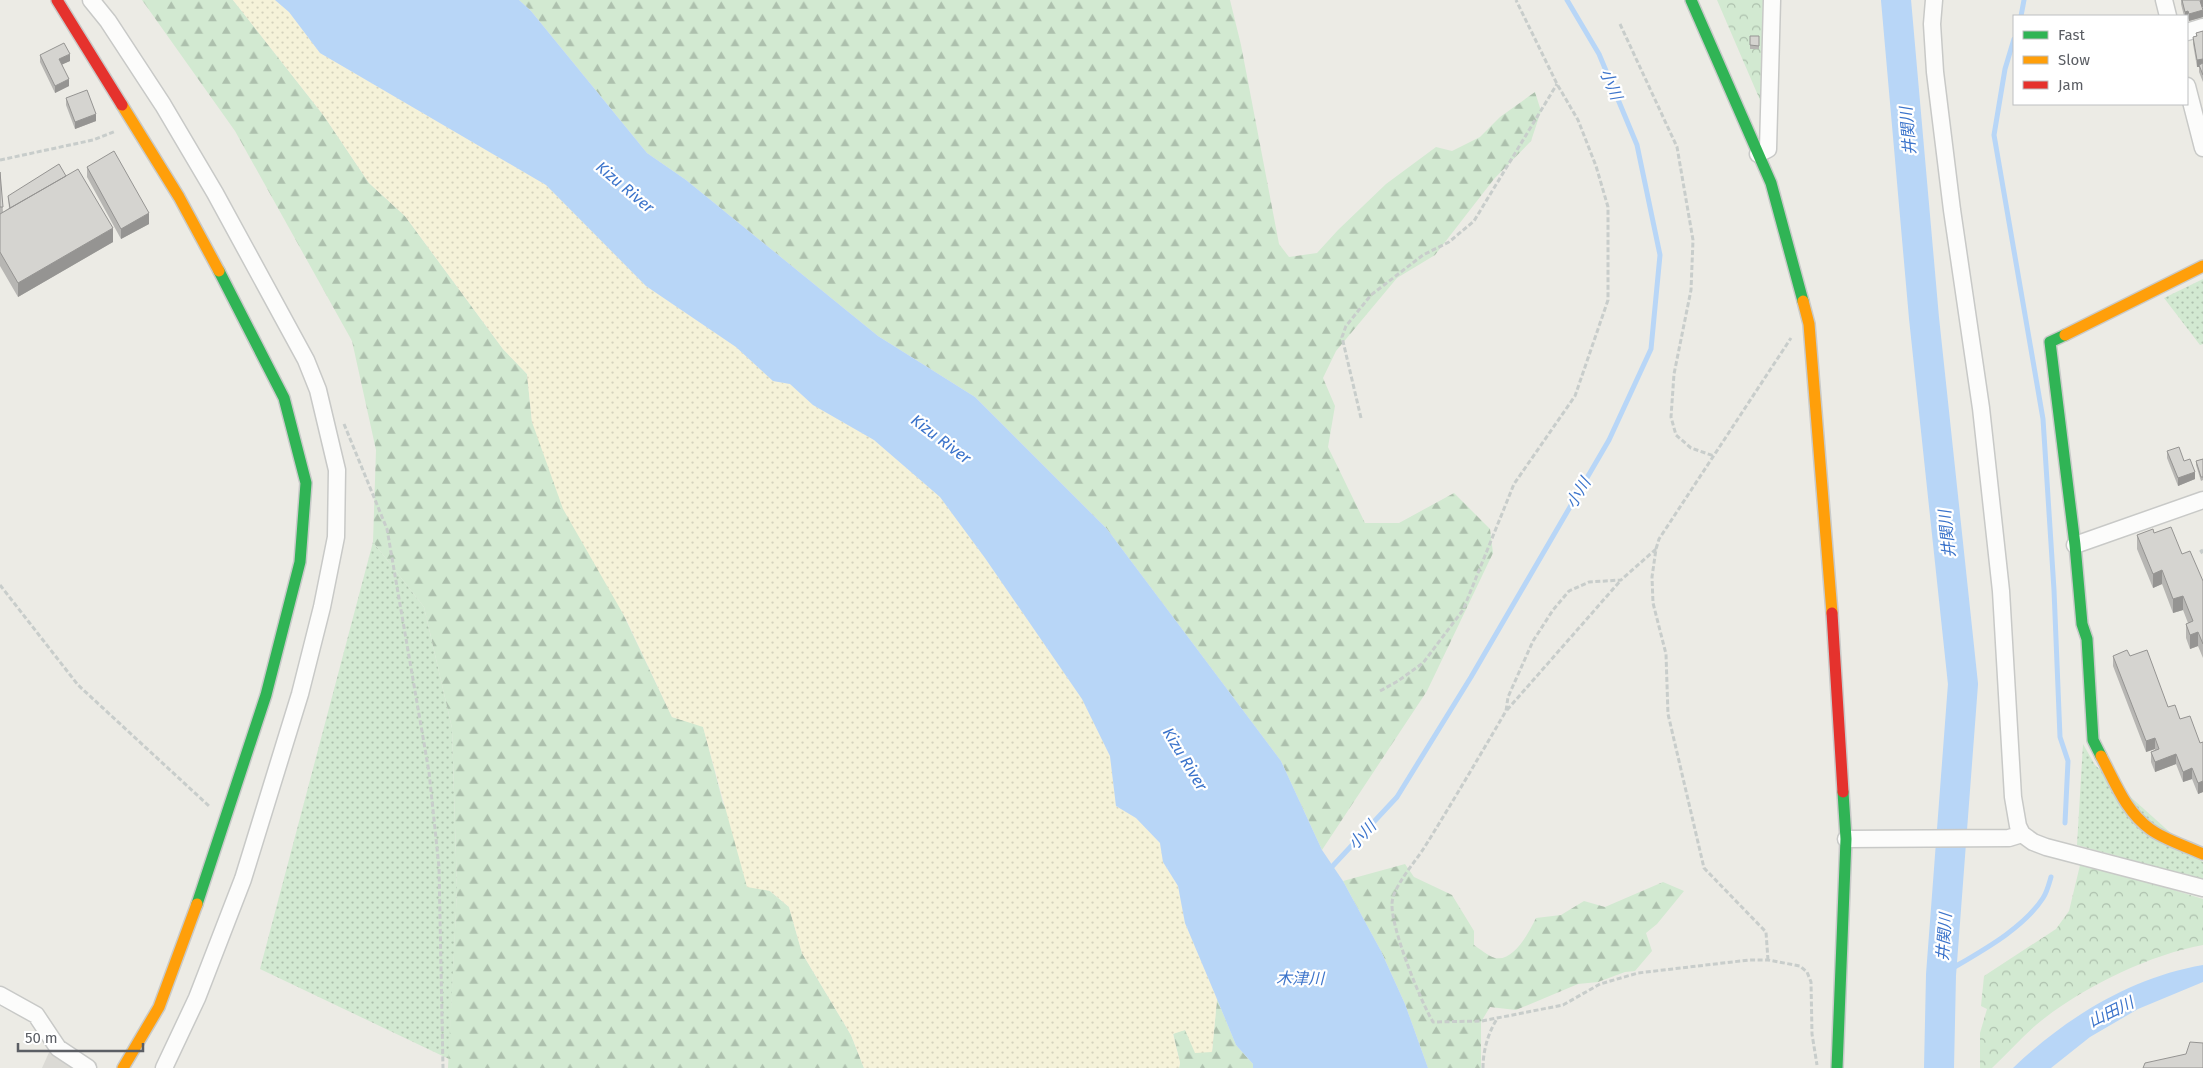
<svg xmlns="http://www.w3.org/2000/svg" width="2203" height="1068" font-family="'Fira Sans','Noto Sans JP',sans-serif">
	<defs>
		<pattern id="grass-dots" width="8" height="8" patternUnits="userSpaceOnUse" patternTransform="scale(1.25)"><rect width="8" height="8" fill="#d2e9d1"/><path d="M2 2h.1M6 6h.1" fill="none" stroke="#adc0ad" stroke-width="1.8" stroke-linecap="round"/></pattern>
		<pattern id="forest-firs" width="22" height="20" patternUnits="userSpaceOnUse" patternTransform="scale(1.25)"><rect width="22" height="20" fill="#d2e9d1"/><path d="M5 1l3.5 6h-7zM16 11l3.5 6h-7z" fill="#adc0ad"/></pattern>
		<pattern id="sand-dots" width="8" height="8" patternUnits="userSpaceOnUse" patternTransform="scale(1.25)"><rect width="8" height="8" fill="#f5f2d9"/><path d="M2 2h.1M6 6h.1" fill="none" stroke="#d4d2bd" stroke-width="1.8" stroke-linecap="round"/></pattern>
		<pattern id="park-crowns" width="20" height="18" patternUnits="userSpaceOnUse" patternTransform="scale(1.25)"><rect width="20" height="18" fill="#d2e9d1"/><path d="M2 6a3 3 0 1 1 6 0M12 15a3 3 0 1 1 6 0" fill="none" stroke="#adc0ad"/></pattern>
	</defs>
	<rect width="100%" height="100%" fill="#ecebe5"/>
	<path fill="#dbdad5" d="M51 1048 78 1068H42Z"/>
	<path fill="url(#grass-dots)" d="M2203 279V344L2200 345 2164 298Z
		M373 542 424 607 452 728 457 890 449 1059 260 969Z
		M2083 744 2095 765 2203 862V880L2077 845Z"/>
	<path fill="url(#forest-firs)" d="M142 0H233L324 116 369 183 405 216 503 349 527 374 532 422 672 717 703 726 723 803 770 891 789 907 802 953 851 1035 864 1068H448L457 890 452 728 424 607 373 542 376 450 352 341 235 131Z
		M519 0H1230L1241 45 1279 244 1289 257 1317 253 1338 230 1386 184 1436 147 1452 151 1480 137 1500 117 1535 92 1541 111 1531 141 1494 179 1435 255 1397 278 1336 351 1323 378 1335 406 1328 447 1365 523H1399L1454 493 1490 529 1493 553 1427 691 1322 850 1281 761 1107 529 975 397 878 336 686 180 647 153 531 11Z
		M1405 864 1414 877 1452 895 1474 931V945C1480 949 1488 956 1495 958 1514 962 1529 932 1536 918L1561 915 1584 901 1605 907 1663 882 1684 891 1657 924 1646 933 1652 951 1635 971 1625 972 1598 982 1578 984 1516 1010 1490 1007 1481 1022V1068H1428L1405 1004 1381 951 1343 881Z
		M1217 999 1236 1045 1253 1064V1068H1179L1180 1063 1173 1033 1185 1030 1212 1052Z"/>
	<path fill="url(#sand-dots)" d="M233 0H275L289 12 320 53 546 185 646 286 736 347 773 381 790 384 813 405 874 440 940 497 985 558 1082 699 1110 756 1116 806 1136 818 1160 843 1163 862 1178 886 1185 923 1217 999 1212 1052 1195 1053 1185 1030 1173 1034 1180 1063 1179 1068H864L851 1035 802 953 789 907 770 891 747 887 703 727 672 717 626 619 563 509 532 422 527 374 503 349 405 216 369 183 324 116Z"/>
	<path fill="url(#park-crowns)" d="M1717 0H1770L1766 114Z
		M2081 861 2203 899V945C2148 955 2079 989 2036 1025 2020 1039 2007 1054 1992 1068H1980V1033L1987 1009 1981 1006 1984 976 2056 929 2069 911Z"/>
	<path fill="#b8d6f7" d="M275 0H519L531 11 647 153 686 180 878 336 975 397 1107 529 1281 761 1322 850 1343 881 1381 951 1405 1004 1428 1068H1253V1064L1236 1045 1217 999 1185 923 1178 886 1163 862 1160 843 1136 818 1116 806 1110 756 1082 699 985 558 940 497 874 440 813 405 790 384 773 381 736 347 646 286 546 185 320 53 289 12Z
		M2203 965V982L2138 1009 2090 1037 2051 1068H2013C2065 1018 2132 977 2203 965Z"/>
	<g fill="none" stroke-linecap="round" stroke-linejoin="round">
		<path stroke="#b8d6f7" stroke-width="5" d="M2021 16 2024 0
			M2014 39 2005 69 1994 135 2043 419 2054 590 2060 737 2068 761 2065 823
			M1328 871 1397 797 1471 677 1609 440 1651 349 1660 255 1637 145 1599 54 1567 0
			M1941 975C1974 955 2022 931 2043 898 2047 892 2049 884 2051 877"/>
		<path stroke="#b8d6f7" stroke-width="30" d="M1896 0 1924 318 1963 684 1941 975 1939 1068"/>
		<g stroke="#c8c9c7" stroke-width="19">
			<path id="street" d="M91 0 108 21 163 105 215 193 306 360 318 390 337 470 336 537 322 607 300 694 243 879 197 998 164 1068
				M1934 0 1932 24 1935 72 1952 210 1981 408 2001 591 2013 797 2018 826 2022 834 2033 842 2046 847 2203 888
				M2164 0 2168 16
				M2187 32 2203 27
				M2187 86 2203 148
				M1758 154 1768 149 1772 0
				M2075 545 2203 500
				M1846 839 2009 838 2022 834
				M0 995 36 1015 58 1048 88 1068"/>
		</g>
		<g stroke="#c9cac9" stroke-width="14">
			<path id="fast" d="M1691 0 1771 183 1803 301
				M2065 335 2050 342 2075 545 2082 624 2087 639 2093 740 2101 756
				M197 904 266 695 300 562 306 483 284 398 219 271
				M1837 1068 1846 839 1843 792"/>
		</g>
		<g stroke="#c9cac9" stroke-width="14">
			<path id="slow" d="M122 105 179 197 219 271
				M1803 301 1809 324 1832 613
				M2065 335 2203 266
				M2101 756C2115 782 2126 812 2150 829 2165 840 2186 846 2203 854
				M123 1068 159 1007 197 904"/>
		</g>
		<g stroke="#c9cac9" stroke-width="14">
			<path id="jam" d="M57 0 122 105
				M1832 613 1843 792"/>
		</g>
		<path stroke="#c8cdcb" stroke-width="3" stroke-dasharray="5 2.5" stroke-linecap="butt" d="M1620 24 1677 147 1693 240 1691 290 1674 374 1671 417 1676 435 1691 448 1714 456
			M0 160 93 140 116 131
			M1361 418 1342 337 1346 326 1371 295 1423 255 1449 242 1474 221 1557 84
			M344 424 387 529 429 772 439 867 443 1068
			M1656 549 1621 580 1589 582 1569 591 1553 610 1533 641 1508 697 1506 711C1479 757 1452 803 1424 848 1415 862 1392 888 1392 904 1391 928 1420 1000 1433 1022L1482 1021 1563 1005 1600 984 1638 973 1749 960H1768L1800 966 1807 972 1811 982 1812 1034 1817 1065
			M2203 550 2201 551 2203 554
			M0 585 78 685 209 806
			M1380 691 1398 681 1423 663 1463 610 1514 484 1575 396 1608 300V207L1596 166 1578 120 1557 84 1516 0
			M1507 710 1621 580
			M1768 960 1766 932 1704 868 1668 714 1666 654 1653 603 1652 577 1656 549 1659 539 1791 338
			M1483 1068C1483 1051 1488 1033 1497 1019"/>
		<use href="#street" stroke="#fcfcfb" stroke-width="16"/>
		<use href="#fast" stroke="#30b455" stroke-width="11"/>
		<use href="#slow" stroke="#ff9f0a" stroke-width="11"/>
		<use href="#jam" stroke="#e5322d" stroke-width="11"/>
	</g>
	<path fill="#b7b6b3" d="M2179 0H2203V7H2202L2203 17 2189 21 2188 18 2187 16H2184L2181 4V0Z
		M2203 31V82L2199 72V67H2197L2193 44V37L2196 36V33Z
		M1750 36H1759V49H1750Z
		M40 55 70 61 62 64 69 86 55 93 40 62Z
		M66 98 96 121 75 129 66 105Z
		M87 167 149 224 121 239 87 177Z
		M0 172 3 212 9 208 8 196 66 176 113 242 18 297 0 266Z
		M2167 451 2184 461 2195 479 2178 486 2167 458Z
		M2203 459V480L2201 481 2196 465V461Z
		M2154 533 2182 554 2203 581V658L2198 646 2190 649 2186 638V624L2188 623 2183 610 2173 613 2162 584 2153 588 2137 549V535Z
		M2113 656H2130L2168 707 2180 719 2200 743 2203 742V792L2198 794 2192 779 2183 782 2176 764 2155 772 2151 762V752L2155 750V749L2146 752 2113 666Z"/>
	<path fill="#959492" d="M2203 0V7L2200 8V1Z
		M2203 10V17L2189 21V14Z
		M2188 11V18L2187 19V16H2185V12Z
		M70 54V61L59 66V59Z
		M2203 59V66L2199 65V67H2197V60Z
		M69 79V86L55 93V86Z
		M96 114V121L75 129V122Z
		M149 213V224L121 239V229Z
		M113 228V242L18 297V283Z
		M2195 472V479L2178 486V478Z
		M2162 570V584L2153 588V574Z
		M2183 596V610L2173 613V599Z
		M2198 632V646L2190 649V635Z
		M2155 738V749L2146 752V741Z
		M2176 754V764L2155 772V762Z
		M2192 768V779L2183 782V772Z
		M2203 781V792L2198 794V783Z"/>
	<path fill="#d5d4d0" stroke="#959492" d="M2182 0H2203L2200 1 2203 10 2189 14 2188 11 2185 12Z
		M2203 31V59L2197 60 2193 37 2197 36 2196 33Z
		M1750 36H1759V46L1750 45Z
		M64 43 70 54 59 59 69 79 55 86 40 55Z
		M2203 63V75L2199 65Z
		M87 90 96 114 75 122 66 98Z
		M114 151 149 213 121 229 87 167Z
		M59 164 66 176 10 208 8 196Z
		M78 169 113 228 18 283 0 252V214Z
		M0 172 3 207H0Z
		M2179 447 2184 461 2190 459 2195 472 2178 478 2167 451Z
		M2203 459V477H2201L2196 461Z
		M2171 527 2182 554 2190 551 2203 581V644L2198 632 2190 635 2186 624 2193 621 2183 596 2173 599 2162 570 2153 574 2137 535 2153 529 2154 533Z
		M2127 650 2130 656 2147 650 2168 707 2175 705 2180 719 2190 716 2200 743 2203 742V781L2198 783 2192 768 2183 772 2176 754 2155 762 2151 752 2159 749 2155 738 2146 741 2113 656Z
		M2190 1042 2203 1043V1068H2143L2145 1063 2186 1054Z"/>
	<g text-anchor="middle" dominant-baseline="central" stroke-width="4.5" stroke-linejoin="round" paint-order="stroke">
		<g font-size="16" font-style="italic" fill="#3c74cb" stroke="#fff">
			<text transform="translate(1611 84) rotate(67)">小川</text>
			<text transform="translate(1908 131) rotate(-95)">井関川</text>
			<text transform="translate(625 187) rotate(40)">Kizu River</text>
			<text transform="translate(941 439) rotate(37)">Kizu River</text>
			<text transform="translate(1578 493) rotate(-59)">小川</text>
			<text transform="translate(1947 534) rotate(-96)">井関川</text>
			<text transform="translate(1185 759) rotate(59)">Kizu River</text>
			<text transform="translate(1362 835) rotate(-47)">小川</text>
			<text transform="translate(1944 937) rotate(-86)">井関川</text>
			<text x="1300" y="978">木津川</text>
			<text transform="translate(2111 1012) rotate(-26)">山田川</text>
		</g>
	</g>
	<rect x="2013" y="15" width="175" height="90" fill="#ffffff" stroke="#bdbfc1"/>
	<rect x="2023" y="31" width="25" height="8" fill="#30b455" stroke="#bdbfc1"/>
	<text x="2058" y="40" font-size="15" fill="#5b5e64">Fast</text>
	<rect x="2023" y="56" width="25" height="8" fill="#ff9f0a" stroke="#bdbfc1"/>
	<text x="2058" y="65" font-size="15" fill="#5b5e64">Slow</text>
	<rect x="2023" y="81" width="25" height="8" fill="#e5322d" stroke="#bdbfc1"/>
	<text x="2058" y="90" font-size="15" fill="#5b5e64">Jam</text>
	<path d="M18 1043v8h125v-8" fill="none" stroke="#5b5e64" stroke-width="2.5"/>
	<text x="25" y="1043" font-size="15" fill="#5b5e64" stroke="#ffffff" stroke-width="4" paint-order="stroke">50 m</text>
</svg>
